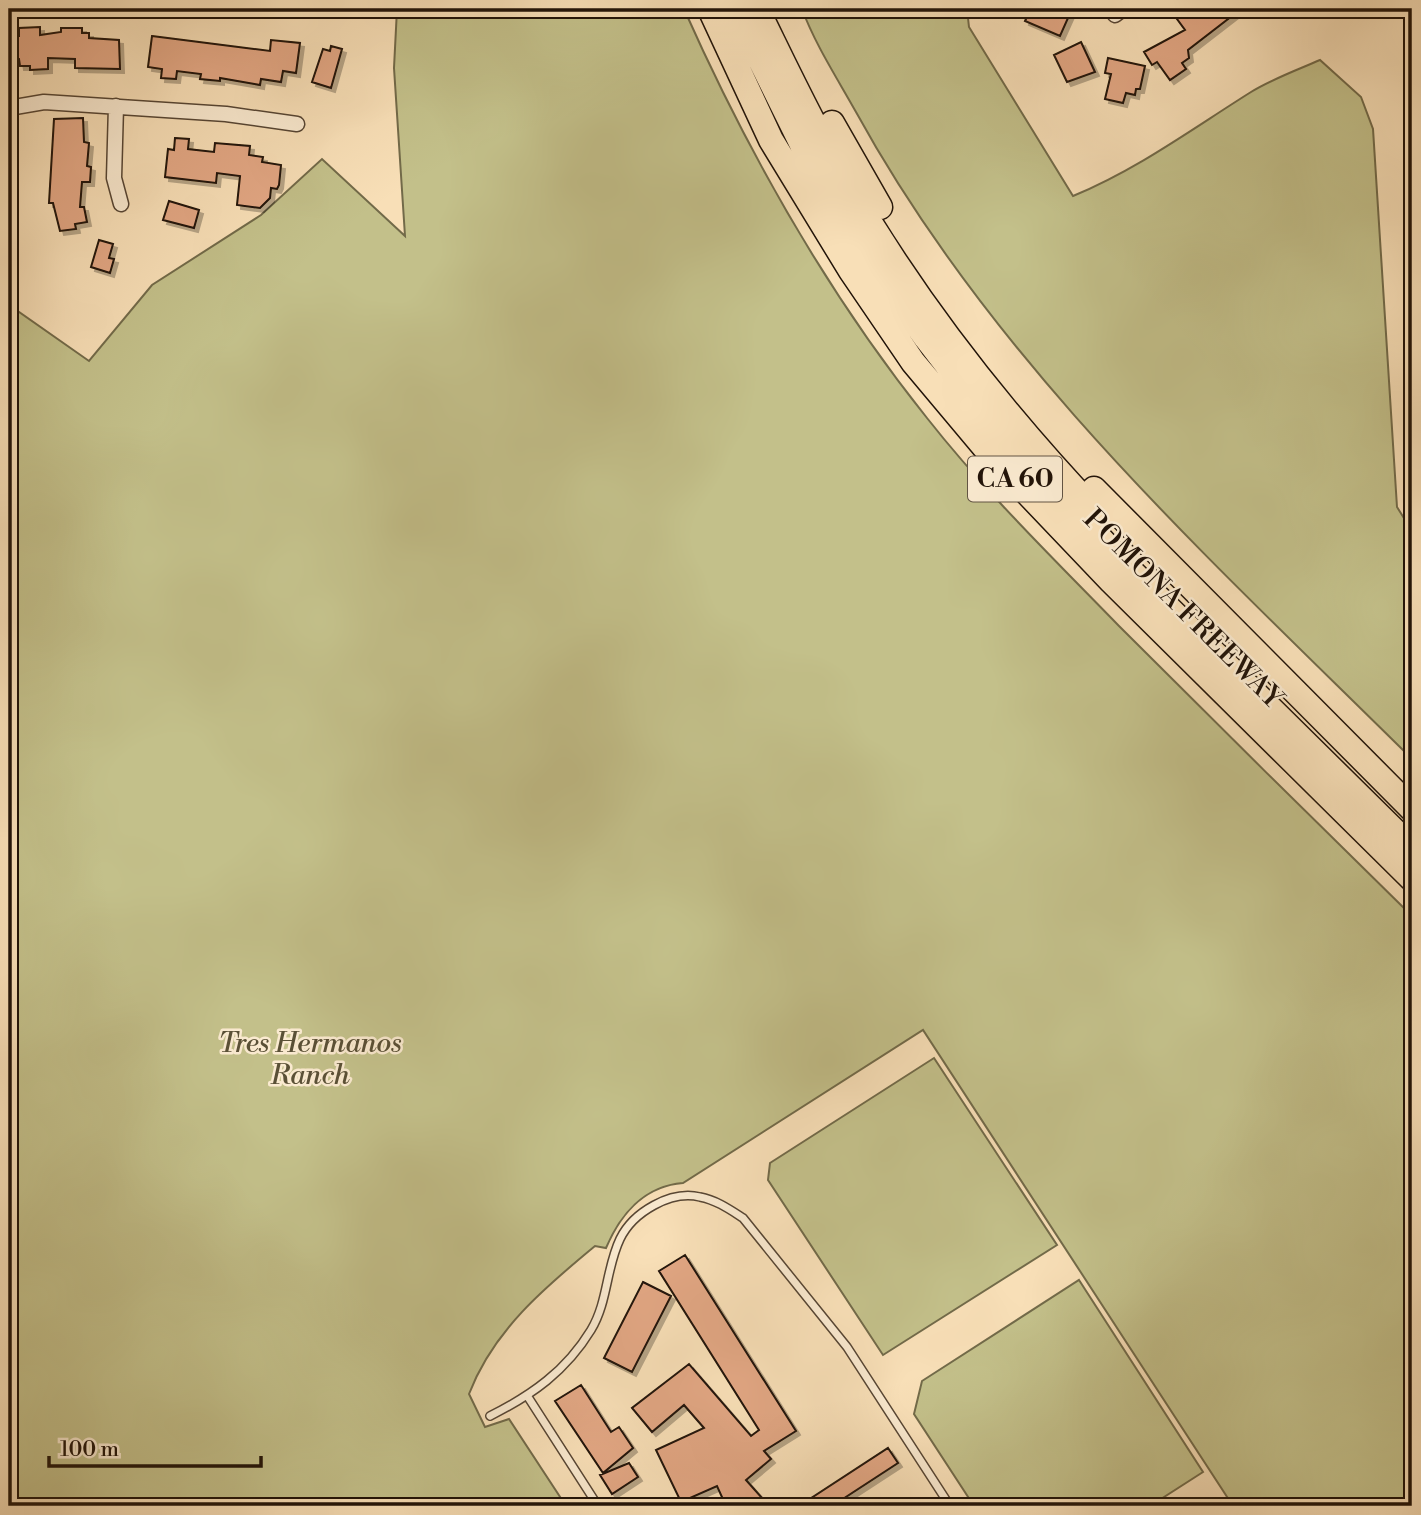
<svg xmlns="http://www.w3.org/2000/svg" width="1421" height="1515" font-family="'Libre Bodoni',serif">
	<defs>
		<filter id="shadow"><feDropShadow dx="4" dy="4" stdDeviation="0" flood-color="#0004"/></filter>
	</defs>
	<rect width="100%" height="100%" fill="#f8dfb7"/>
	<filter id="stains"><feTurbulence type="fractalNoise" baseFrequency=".00286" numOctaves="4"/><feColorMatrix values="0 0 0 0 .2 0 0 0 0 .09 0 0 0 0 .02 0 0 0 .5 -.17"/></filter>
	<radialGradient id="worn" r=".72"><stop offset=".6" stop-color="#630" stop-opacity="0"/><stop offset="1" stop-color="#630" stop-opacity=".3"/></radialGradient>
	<path fill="#c3c08a" stroke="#726a49" stroke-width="2" d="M397 9H684C749 155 827 293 927 418 986 493 1053 558 1119 626 1216 723 1314 820 1412 916V1506H1233L923 1030 683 1183C644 1186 620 1215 606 1248L595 1246C544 1288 493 1331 469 1394L485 1427 509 1419 566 1506H9V305L89 361 152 285 261 215 322 159 405 236 394 68Z
		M802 9H967L969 27 1073 196C1138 169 1192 129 1251 92 1272 79 1297 70 1320 60L1361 97 1373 129 1397 507 1412 531V759C1210 559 994 364 856 112 837 78 815 44 802 9Z
		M934 1058 1057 1245 883 1355 768 1180 770 1163Z
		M1079 1280 1203 1472 1150 1506H974L914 1414 922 1381Z"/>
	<path fill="#e2a784" stroke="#211308" stroke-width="2" filter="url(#shadow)" d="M1010 9H1072L1060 36 1025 21 1027 17Z
		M1191 9H1241L1188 50 1189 58 1182 63 1186 69 1170 80 1157 62 1152 65 1144 52 1185 30 1177 19Z
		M40 27V35L61 32V28H82V33H89V38L119 40 120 69 75 68V59L48 58V69L30 70V66H20L19 59 11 60 10 36H19V28Z
		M152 36 270 51 271 40 300 43 296 73 283 71 281 82 261 79 260 85 220 78V81L200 79 201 74 177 71 176 79 161 78 162 69 148 67Z
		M1081 42 1095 72 1067 82 1054 55Z
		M331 46 342 49 331 88 312 82 323 49 330 51Z
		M1108 58 1145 66 1140 89H1136L1135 95 1126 93 1123 103 1105 99 1111 74 1105 73Z
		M83 118 84 142 89 143 87 166 91 167 90 182H82L80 207H84L87 222 75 224 76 229 60 231 53 203H49L54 119Z
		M175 138 189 139 188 149 214 152 215 143 250 146 249 155 263 157 262 162 281 165 279 185 277 189 271 188 270 198 260 208 237 205 240 176 217 173 216 183 165 177 168 149 174 150Z
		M169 201 199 210 194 228 163 220Z
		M99 240 113 244 109 258 114 259 110 273 91 267Z
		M685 1255 796 1431 764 1451 771 1459 746 1480 769 1506H726L717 1486 681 1502 656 1450 704 1428 684 1405 652 1432 632 1408 689 1364 751 1436 759 1430 659 1271Z
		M643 1282 671 1296 632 1372 604 1358Z
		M581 1385 611 1432 619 1427 633 1448 603 1473 555 1401Z
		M888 1448 898 1463 832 1506H799Z
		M629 1463 638 1477 612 1494 600 1475Z"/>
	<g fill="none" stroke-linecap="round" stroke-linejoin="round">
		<g stroke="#574634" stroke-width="10">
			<path id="lane" d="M528 1397 598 1506
				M490 1416C532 1395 566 1371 591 1330 608 1302 606 1268 620 1239 633 1212 671 1190 700 1197 716 1200 729 1209 743 1218L847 1347 950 1506"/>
		</g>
		<g stroke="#574634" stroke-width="17">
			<path id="street" d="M1115 15 1123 9
				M116 106 114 178 121 204
				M9 108 44 102 226 114 297 124"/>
		</g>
		<g stroke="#211308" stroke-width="27">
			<path id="highway" d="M710 9 771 140 851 271 913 362 991 455 1111 581 1412 879
				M735 9 812 165 865 252 926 338 984 413 1123 563 1412 848
				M757 9C785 66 812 124 844 179 914 301 1003 414 1100 516
				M832 123 880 207
				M1094 489 1412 809"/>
		</g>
		<use href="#lane" stroke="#faead0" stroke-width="7"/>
		<use href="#street" stroke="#faead0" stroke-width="14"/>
		<use href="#highway" stroke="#f8dfb7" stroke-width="24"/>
	</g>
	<g text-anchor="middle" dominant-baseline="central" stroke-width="5" stroke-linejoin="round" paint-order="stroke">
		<rect fill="#faead0" stroke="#625444" stroke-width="2" x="968" y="456.5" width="94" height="45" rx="5"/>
		<g font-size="26" font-weight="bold" fill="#211308">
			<text x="1015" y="479">CA 60</text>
		</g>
		<g font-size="28" fill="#211308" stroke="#faead0">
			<text transform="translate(1183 609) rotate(45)">POMONA FREEWAY</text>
		</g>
		<g font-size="28" font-style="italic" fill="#5a5036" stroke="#faead0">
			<text x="310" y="1043">Tres Hermanos<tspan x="310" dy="32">Ranch</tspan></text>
		</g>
	</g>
	<rect width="1421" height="1515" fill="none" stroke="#f8dfb7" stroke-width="35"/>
	<rect x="10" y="10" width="1400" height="1494" fill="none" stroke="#211308" stroke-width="3.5"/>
	<rect x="18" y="18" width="1386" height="1480" fill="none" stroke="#211308" stroke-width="2"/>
	<path d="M49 1456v10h212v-10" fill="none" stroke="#211308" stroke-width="3.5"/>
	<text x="60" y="1456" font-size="21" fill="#211308" stroke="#faead0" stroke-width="5" paint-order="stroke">100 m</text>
	<rect width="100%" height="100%" filter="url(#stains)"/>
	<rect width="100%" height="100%" fill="url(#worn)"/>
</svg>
